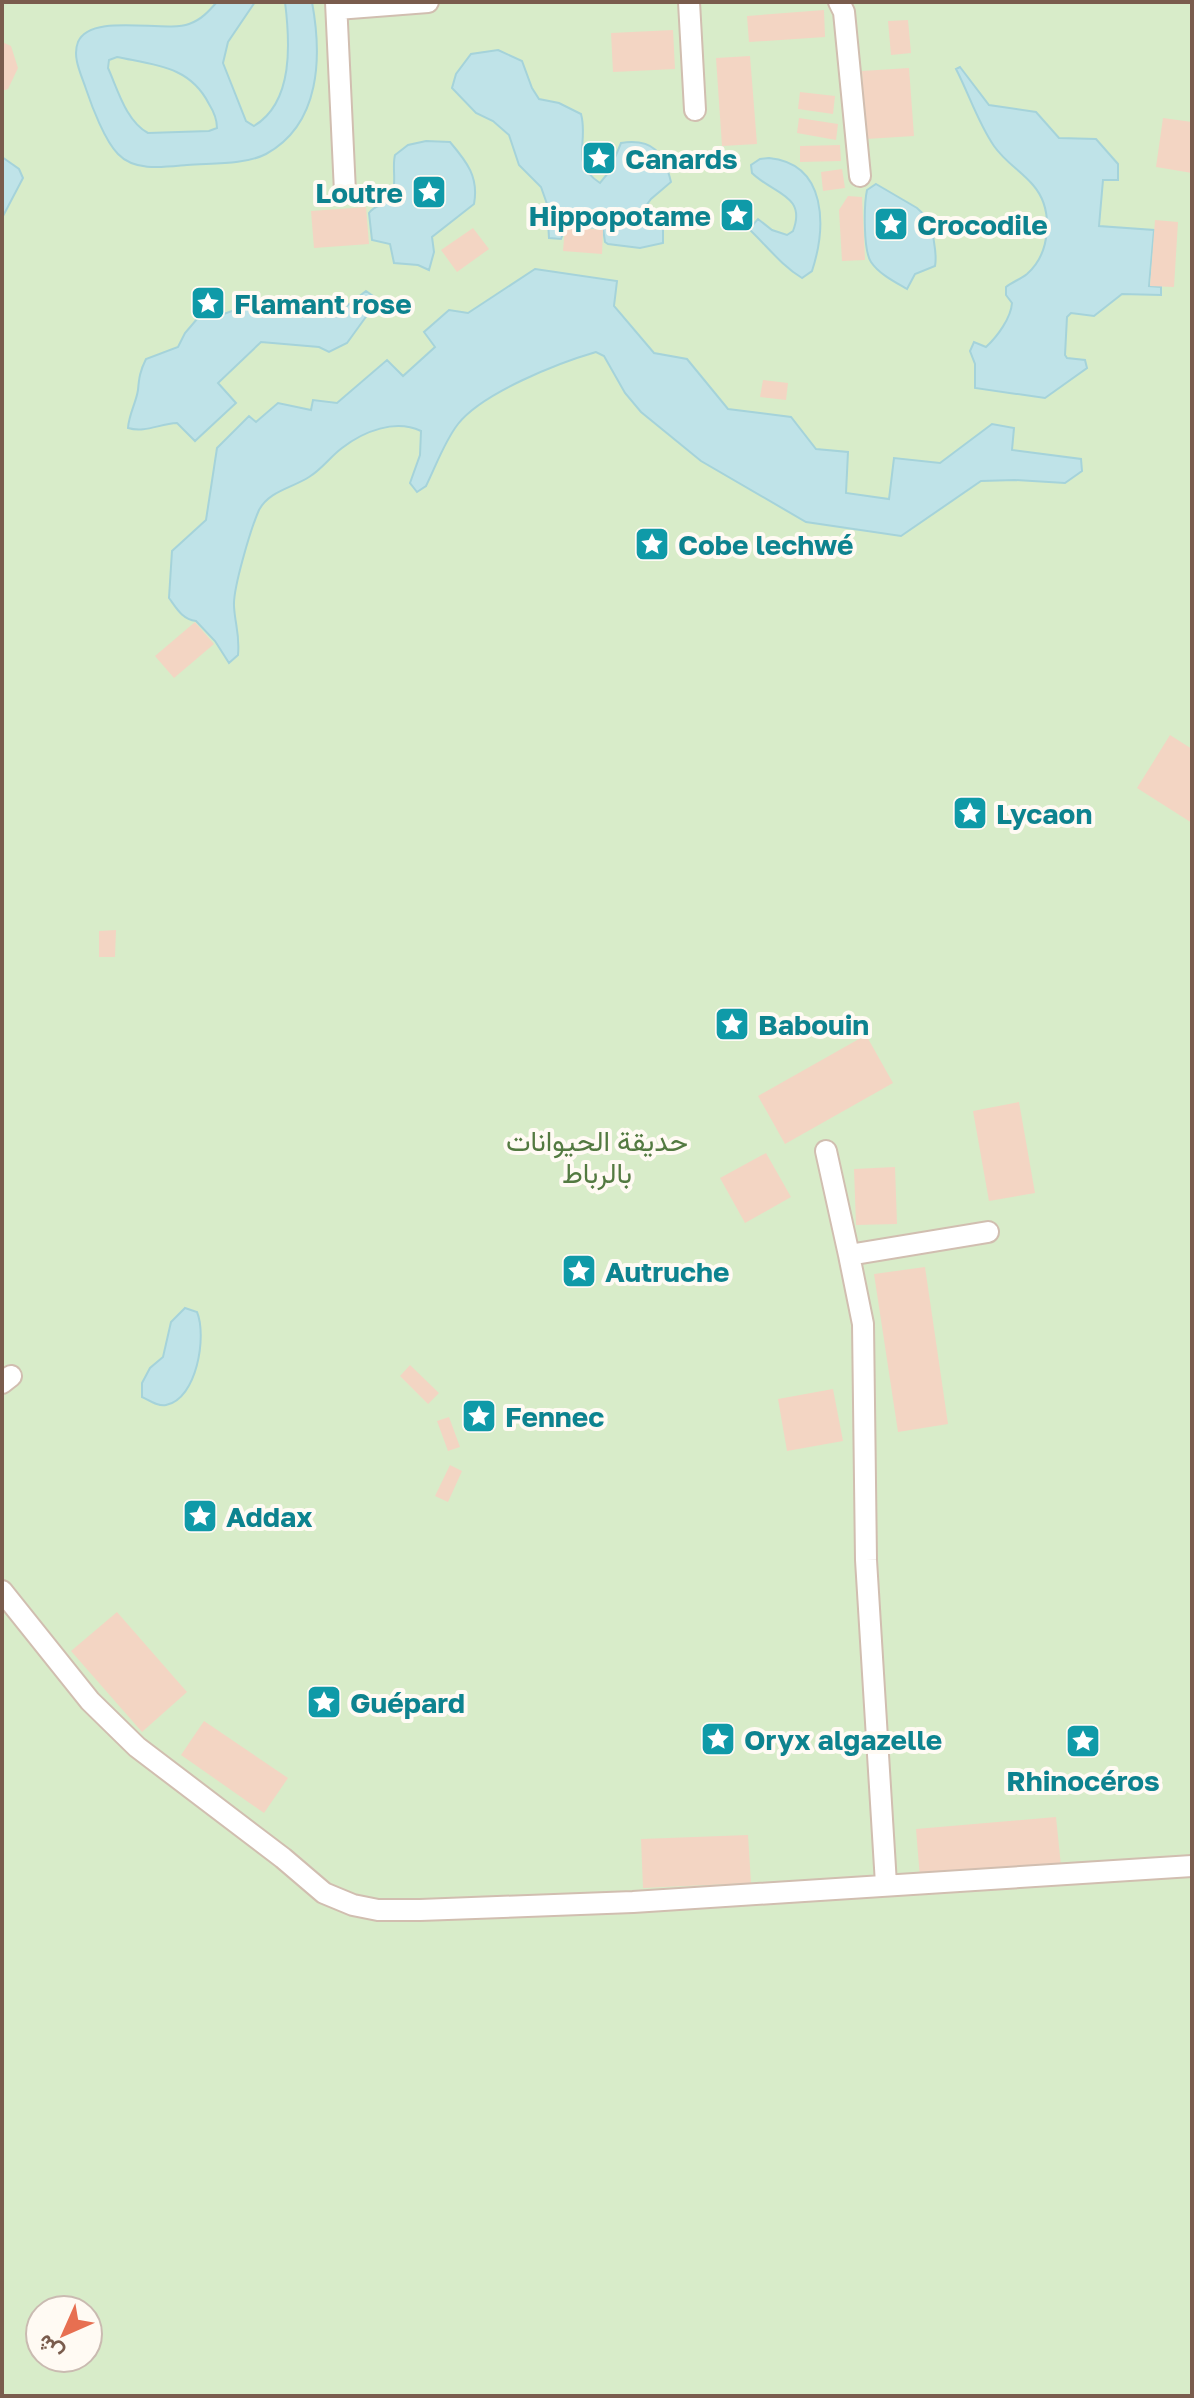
<svg xmlns="http://www.w3.org/2000/svg" width="1194" height="2398" font-family="'Golos Text',Vazirmatn,sans-serif">
	<rect width="100%" height="100%" fill="#fdf6ec"/>
	<path fill="#d8ecc9" fill-rule="evenodd" d="M2 2H1192V2396H2ZM40 2310H88V2358H40Z"/>
	<path fill="#bfe3e8" stroke="#a5d3da" stroke-width="2" fill-rule="evenodd" d="M217 2H255L228 42 223 63 246 121 254 126C294 102 290 42 285 2H312C322 56 321 124 266 154 245 165 211 163 187 165 165 167 135 172 118 154 105 141 92 107 86 89 81 74 72 57 78 42 91 12 165 33 189 24 201 20 209 11 217 2ZM117 57C155 65 190 66 209 104 214 112 217 119 217 128L209 131 148 133C126 121 118 90 108 68L109 60Z
		M498 50 522 61 532 88 539 99 559 103 581 114C589 143 569 163 600 183L609 172 621 143C653 138 664 153 671 182L651 199 643 210 648 218 656 216 663 223V243L640 248 608 244 605 242 603 228 566 226 561 239 549 238 547 204 541 187 519 165 509 135 493 121 476 113 452 88 456 74 471 54Z
		M960 67 989 105 1036 112 1059 138 1096 139 1118 164V180H1103L1099 226 1154 230 1149 286 1161 287V295L1122 294 1094 316 1071 313 1067 317 1065 355 1067 358 1085 360 1087 368 1045 398 975 388V364L970 351 974 342 986 347C997 337 1011 318 1012 303L1006 295V287C1012 282 1021 279 1027 274 1051 253 1054 209 1033 185 1021 171 1005 162 994 146 978 123 969 94 956 69Z
		M426 141 450 142C467 162 479 177 474 204L432 237 434 252 429 270 418 265 394 263 390 244 372 240 369 213C375 205 380 207 386 202 400 190 391 170 395 155L408 145Z
		M2 157 19 169 23 178 2 218Z
		M769 158C828 164 826 228 812 271L802 278C781 265 767 246 749 229L758 219 772 230 787 235 793 231C807 195 773 194 752 173L751 165 760 159Z
		M876 184 917 208 933 223C931 239 938 250 935 266L915 274 907 289C895 282 879 274 871 262 863 250 864 204 867 190Z
		M535 269 617 281 614 306 654 353 687 359 728 409 791 417 816 449 848 452 846 493 889 499 894 458 940 463 992 424 1014 428 1012 450 1081 459 1082 471 1065 483 1015 480 981 481 901 536 806 522 701 461 641 412 625 393 604 356 596 352C558 363 482 393 458 424 444 442 436 466 426 486L417 492 410 483 420 455 421 431C395 419 364 431 342 448 330 457 322 469 309 477 292 488 269 491 259 510 251 528 233 588 234 606 235 625 240 634 238 655L229 663 215 641 196 621C182 619 177 609 169 598L172 551 206 520 217 448 249 416 256 422 278 403 311 410 313 400 337 403 387 360 403 376 435 347 424 332 449 310 468 313Z
		M366 291 376 298 379 310 368 314 347 343 329 352 319 347 261 342 218 383 236 403 195 441 177 423C159 424 145 433 128 428 129 414 136 403 138 390 139 378 140 371 146 359L178 347 185 333 197 319 221 315 268 298 288 301 295 310 319 315 339 312Z
		M185 1308 197 1312C207 1336 197 1399 166 1405 158 1407 149 1400 142 1397V1383L150 1368 163 1357 171 1322Z"/>
	<path fill="#f3d5c3" d="M824 10 825 37 749 42 747 16Z
		M908 20 911 53 891 55 888 21Z
		M673 30 675 69 613 72 611 33Z
		M2 42 11 46 18 68 8 89 2 91Z
		M750 56 757 144 722 146 716 58Z
		M909 68 914 136 866 139 862 71Z
		M800 92 835 96 833 114 798 109Z
		M799 118 838 124 836 140 797 133Z
		M1163 118 1192 122V173L1156 167Z
		M840 145 841 161 800 162V146Z
		M842 169 845 188 823 191 821 172Z
		M848 196 862 197 865 260 842 261 839 210Z
		M366 207 369 244 314 248 311 211Z
		M1155 220 1178 222 1174 287 1150 286Z
		M565 227 603 230 602 254 563 251Z
		M473 228 489 249 457 272 441 250Z
		M763 380 788 383 786 400 760 397Z
		M195 622 214 644 174 678 155 656Z
		M1170 735 1192 749V823L1137 788Z
		M116 930 115 957H99V931Z
		M866 1035 893 1083 785 1144 758 1096Z
		M1019 1102 1035 1193 989 1201 973 1111Z
		M766 1153 791 1197 745 1223 720 1178Z
		M895 1167 897 1224 856 1225 854 1169Z
		M925 1267 948 1424 898 1432 874 1274Z
		M410 1365 439 1393 428 1404 400 1376Z
		M833 1389 843 1441 787 1451 778 1399Z
		M449 1417 460 1447 448 1451 437 1421Z
		M450 1465 462 1471 448 1502 435 1496Z
		M117 1612 187 1692 142 1732 71 1651Z
		M204 1721 288 1778 264 1813 181 1755Z
		M1056 1817 1061 1866 920 1878 916 1829Z
		M748 1835 751 1883 643 1888 641 1839Z"/>
	<g fill="none" stroke-linecap="round" stroke-linejoin="round">
		<g stroke="#d1beb0" stroke-width="24">
			<path id="lane" d="M336 2 345 192
				M689 2 695 110
				M839 2 844 12 860 176
				M337 9 428 2
				M826 1151 849 1255
				M2 1383 11 1376
				M2 1591 90 1701 137 1747 283 1858 324 1893 353 1905 378 1910H420L633 1902 1192 1866
				M886 1884 866 1560 863 1324 849 1255 988 1232"/>
		</g>
		<use href="#lane" stroke="#fff" stroke-width="20"/>
	</g>
	<defs>
		<g id="sight-square" transform="scale(1.8)"><rect x="-9" y="-9" width="18" height="18" rx="4" fill="#0f9aa8" stroke="#fffaf3"/><path d="M0-6L1.8-2.2L6-1.7L2.9 1.2L3.7 5.4L0 3.3L-3.7 5.4L-2.9 1.2L-6-1.7L-1.8-2.2Z" fill="#fff"/></g>
	</defs>
	<g fill-rule="evenodd">
		<use href="#sight-square" x="599" y="158"/>
		<use href="#sight-square" x="429" y="192"/>
		<use href="#sight-square" x="737" y="215"/>
		<use href="#sight-square" x="891" y="224"/>
		<use href="#sight-square" x="208" y="303"/>
		<use href="#sight-square" x="652" y="544"/>
		<use href="#sight-square" x="970" y="813"/>
		<use href="#sight-square" x="732" y="1024"/>
		<use href="#sight-square" x="579" y="1271"/>
		<use href="#sight-square" x="479" y="1416"/>
		<use href="#sight-square" x="200" y="1516"/>
		<use href="#sight-square" x="324" y="1702"/>
		<use href="#sight-square" x="718" y="1739"/>
		<use href="#sight-square" x="1083" y="1741"/>
	</g>
	<g text-anchor="middle" dominant-baseline="central" stroke-width="8" stroke-linejoin="round" paint-order="stroke">
		<g font-size="28" font-weight="bold" fill="#0d838f" stroke="#fffaf3" text-anchor="start">
			<text x="625" y="158">Canards</text>
			<text x="403" y="192" text-anchor="end">Loutre</text>
			<text x="711" y="215" text-anchor="end">Hippopotame</text>
			<text x="917" y="224">Crocodile</text>
			<text x="234" y="303">Flamant rose</text>
			<text x="678" y="544">Cobe lechwé</text>
			<text x="996" y="813">Lycaon</text>
			<text x="758" y="1024">Babouin</text>
			<text x="605" y="1271">Autruche</text>
			<text x="505" y="1416">Fennec</text>
			<text x="226" y="1516">Addax</text>
			<text x="350" y="1702">Guépard</text>
			<text x="744" y="1739">Oryx algazelle</text>
			<text x="1083" y="1780" text-anchor="middle">Rhinocéros</text>
		</g>
		<g font-size="28" fill="#537a41" stroke="#fffaf3">
			<text x="597" y="1140">حديقة الحيوانات<tspan x="597" dy="32">بالرباط</tspan></text>
		</g>
	</g>
	<rect width="1194" height="2398" fill="none" stroke="#7a5c4d" stroke-width="8"/>
	<g transform="translate(64 2334) rotate(225)"><circle r="38" fill="#fffaf3" stroke="#cabbb1" stroke-width="2"/>
	<path d="M0-6L14 30L0 20L-14 30Z" fill="#e76f51"/>
	<text y="-12" font-size="22" font-weight="bold" text-anchor="middle" fill="#7a5c4d">ش</text>
	</g>
</svg>
